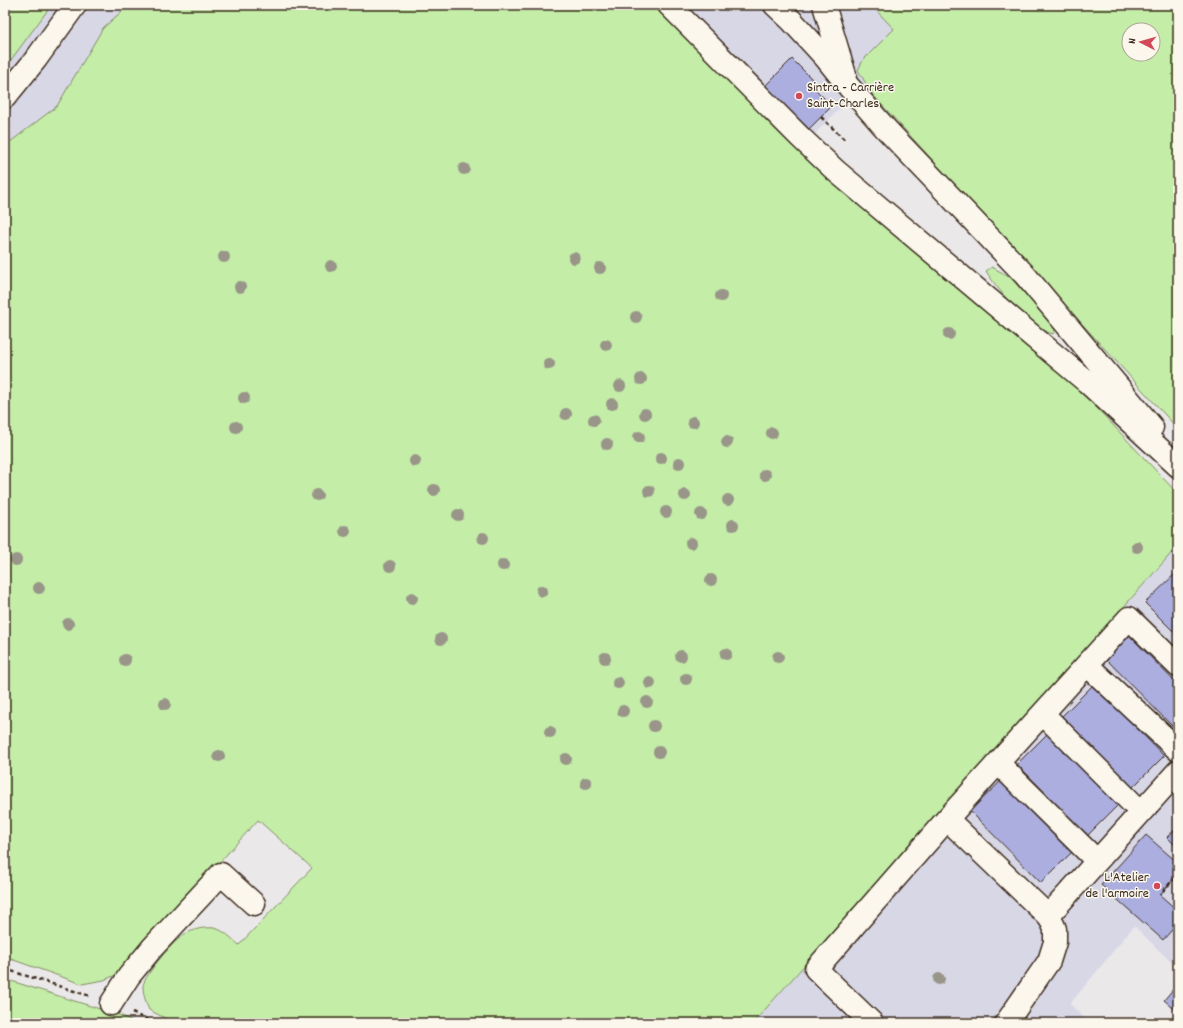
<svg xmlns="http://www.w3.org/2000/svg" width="1183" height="1028" font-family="Dekko,sans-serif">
	<rect width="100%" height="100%" fill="#ebe8e9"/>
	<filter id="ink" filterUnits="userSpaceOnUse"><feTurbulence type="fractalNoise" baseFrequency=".025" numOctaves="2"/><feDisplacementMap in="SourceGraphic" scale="8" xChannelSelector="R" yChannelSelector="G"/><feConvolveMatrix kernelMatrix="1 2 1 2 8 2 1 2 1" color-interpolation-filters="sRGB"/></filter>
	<g filter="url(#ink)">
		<path fill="#d8d7e6" d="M5 5H205L5 174Z
			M661 5H941L802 147Z
			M1176 548 1178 550V954L1171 962 1134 926 1070 1004 1089 1023H753Z"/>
		<path fill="#c4eda8" stroke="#808c63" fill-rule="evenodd" d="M5 5H48L50 7 5 68Z
			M129 5H660L1061 370 1178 494V550L1176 548 753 1023H175L149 1010C146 1003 143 994 143 986 144 975 175 939 185 934 195 929 203 927 214 928 224 930 232 939 239 945L312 868 258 820 118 974 104 980 82 984 5 957V146L57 106 103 28Z
			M871 5H1178V429L872 94 858 70 863 60 894 29ZM1129 30H1153V54H1129Z
			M992 267 1010 277 1052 324 1055 330 1053 334C1028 327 1000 293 986 271Z
			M5 979 122 1016 136 1023H5Z"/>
		<path fill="#abaedf" stroke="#3b2a1e" d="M792 59 816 83 813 87 832 106 809 129 765 86Z
			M1178 571V636L1145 603Z
			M1129 635 1178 685V732L1105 658Z
			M1094 684 1164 756 1132 788 1062 716Z
			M1049 732 1119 804 1087 836 1017 764Z
			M1003 779 1073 851 1041 883 970 811Z
			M1177 828 1178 829V848L1167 837Z
			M1146 835 1178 863V874L1160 895 1178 911V923L1163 940 1101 885Z
			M1175 987 1178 990V1012L1164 1000Z"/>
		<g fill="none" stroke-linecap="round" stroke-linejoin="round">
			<g stroke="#3b2a1e" stroke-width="25">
				<path id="minor" d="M669 5 800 137 836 171 1087 382 1178 466
					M775 5 792 21 825 57 849 87 886 129 1025 275 1152 427
					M824 5 845 75
					M5 97 36 59 75 5
					M1087 665 1178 750
					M1178 666 1129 618 947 819 1048 916 1178 771
					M1043 714 1141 812
					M998 763 1097 861
					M111 1004 129 976 153 947 221 874 254 904
					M872 1023 816 969 947 819
					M1006 1023 1049 961 1055 942V929L1052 922 1048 916"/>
			</g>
			<path stroke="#3b2a1e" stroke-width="2.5" stroke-dasharray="4 3" stroke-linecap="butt" d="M821 117 845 140
				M1163 891 1174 879
				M5 969 90 996
				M132 1013 155 1023"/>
			<use href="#minor" stroke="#fbf7ec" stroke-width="22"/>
		</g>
		<g fill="#999589">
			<circle cx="464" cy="169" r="6"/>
			<circle cx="224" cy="257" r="6"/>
			<circle cx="574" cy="258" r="6"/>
			<circle cx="331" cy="266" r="6"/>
			<circle cx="600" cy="268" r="6"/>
			<circle cx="240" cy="287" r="6"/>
			<circle cx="721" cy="296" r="6"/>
			<circle cx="636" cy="317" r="6"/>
			<circle cx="949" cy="334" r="6"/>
			<circle cx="606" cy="345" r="6"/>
			<circle cx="549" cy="364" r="6"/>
			<circle cx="641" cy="379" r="6"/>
			<circle cx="620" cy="386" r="6"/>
			<circle cx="244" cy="398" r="6"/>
			<circle cx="612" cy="404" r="6"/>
			<circle cx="566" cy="414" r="6"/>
			<circle cx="645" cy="414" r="6"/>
			<circle cx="594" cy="420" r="6"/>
			<circle cx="693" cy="422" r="6"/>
			<circle cx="236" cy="427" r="6"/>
			<circle cx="772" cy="433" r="6"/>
			<circle cx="639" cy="437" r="6"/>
			<circle cx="727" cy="442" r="6"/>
			<circle cx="607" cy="444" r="6"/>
			<circle cx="661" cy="458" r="6"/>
			<circle cx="415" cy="461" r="6"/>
			<circle cx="679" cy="463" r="6"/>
			<circle cx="765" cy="475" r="6"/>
			<circle cx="434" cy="490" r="6"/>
			<circle cx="649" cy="491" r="6"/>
			<circle cx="317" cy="495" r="6"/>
			<circle cx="685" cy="495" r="6"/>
			<circle cx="728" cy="500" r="6"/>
			<circle cx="666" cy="512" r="6"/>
			<circle cx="701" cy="514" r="6"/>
			<circle cx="458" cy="515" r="6"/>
			<circle cx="733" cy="525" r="6"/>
			<circle cx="345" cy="531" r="6"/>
			<circle cx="483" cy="538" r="6"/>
			<circle cx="691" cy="543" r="6"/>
			<circle cx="1137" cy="547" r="6"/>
			<circle cx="16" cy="560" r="6"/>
			<circle cx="503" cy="565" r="6"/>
			<circle cx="390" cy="566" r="6"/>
			<circle cx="711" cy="580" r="6"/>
			<circle cx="39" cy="588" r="6"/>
			<circle cx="542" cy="591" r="6"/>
			<circle cx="412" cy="598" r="6"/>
			<circle cx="68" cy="624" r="6"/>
			<circle cx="441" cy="639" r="6"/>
			<circle cx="726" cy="654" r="6"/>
			<circle cx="681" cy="656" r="6"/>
			<circle cx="778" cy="657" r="6"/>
			<circle cx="605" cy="658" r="6"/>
			<circle cx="125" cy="660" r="6"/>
			<circle cx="686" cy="679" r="6"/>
			<circle cx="618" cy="683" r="6"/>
			<circle cx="650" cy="683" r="6"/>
			<circle cx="647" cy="702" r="6"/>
			<circle cx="165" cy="704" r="6"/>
			<circle cx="623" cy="711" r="6"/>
			<circle cx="654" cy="726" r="6"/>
			<circle cx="550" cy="732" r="6"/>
			<circle cx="659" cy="752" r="6"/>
			<circle cx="219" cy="756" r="6"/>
			<circle cx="566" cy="759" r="6"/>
			<circle cx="586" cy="783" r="6"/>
			<circle cx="939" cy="979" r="6"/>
		</g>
	</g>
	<g fill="#d1495b" stroke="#fbf7ec" stroke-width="1.5">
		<circle cx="799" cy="96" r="4"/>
		<circle cx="1157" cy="886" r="4"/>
	</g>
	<g text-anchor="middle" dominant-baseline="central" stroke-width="3" stroke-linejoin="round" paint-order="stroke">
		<g font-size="14" fill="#3b2a1e" stroke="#fbf7ec" text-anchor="start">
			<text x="807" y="88">Sintra - Carrière<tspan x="807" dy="16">Saint-Charles</tspan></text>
			<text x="1149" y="878" text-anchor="end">L'Atelier<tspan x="1149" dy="16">de l'armoire</tspan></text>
		</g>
	</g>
	<rect width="1183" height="1028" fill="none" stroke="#fbf7ec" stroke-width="20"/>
	<rect x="10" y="10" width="1163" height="1008" fill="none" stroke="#3b2a1e" stroke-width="1.5" filter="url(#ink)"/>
	<g transform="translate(1141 42) rotate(276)"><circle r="19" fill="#fbf7ec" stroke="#aea59a"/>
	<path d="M0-3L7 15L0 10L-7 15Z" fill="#d1495b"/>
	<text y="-6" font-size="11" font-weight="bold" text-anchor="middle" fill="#3b2a1e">N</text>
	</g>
</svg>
